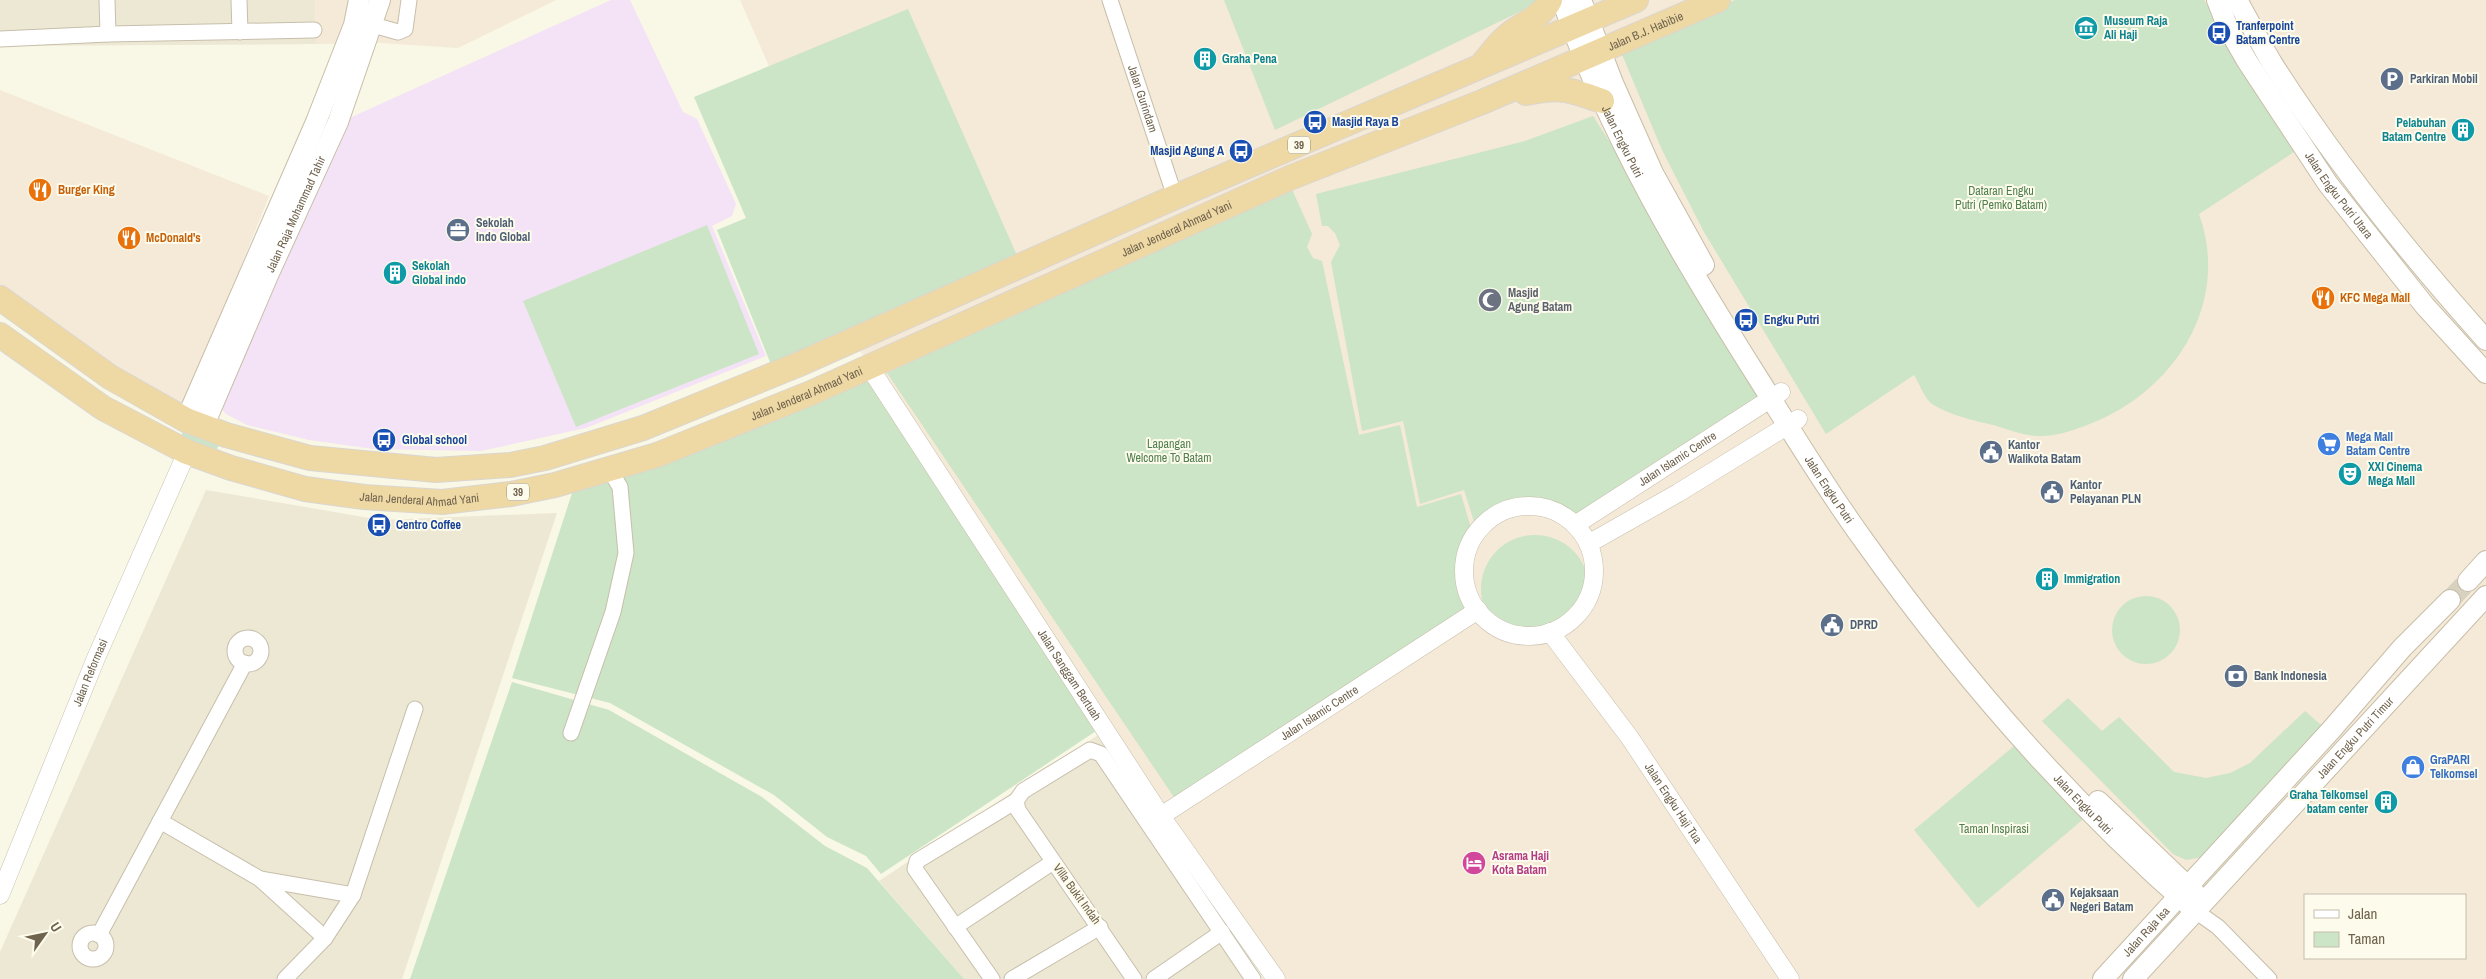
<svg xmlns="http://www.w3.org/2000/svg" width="2486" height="979" font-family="'Archivo Narrow',sans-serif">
	<rect width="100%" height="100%" fill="#f9f7e6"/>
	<path fill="#ede8d3" d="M0 0H315L316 44 0 46Z
		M206 490 381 520 557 513 402 979H0V952Z
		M1098 735 1261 979H964L879 881Z"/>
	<path fill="#f5e9d8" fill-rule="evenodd" d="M315 0H556L458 48 381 43 316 44Z
		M740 0H2486V979H1276L870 368 834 304 867 290ZM2305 895H2465V958H2305Z
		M0 90 269 196 184 409 111 372 0 290Z"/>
	<path fill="#f4e3f6" d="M611 0H630L683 112 697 119 736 204 732 216 712 226 766 356 586 428 481 451 373 449 309 440 247 425 226 414 219 406 345 120Z"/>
	<path fill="#cbe5c6" d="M1224 0H1544L1275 130Z
		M1735 0H2204L2294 152 2199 214C2231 303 2175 390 2092 423 2075 430 2055 437 2037 436 2022 435 2007 429 1993 425 1975 421 1947 414 1932 404 1925 399 1919 383 1914 375L1826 434 1704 232 1662 150 1621 52Z
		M908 9 1019 260 772 367 717 230 746 218 694 97Z
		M1593 116 1625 166 1763 402 1579 519C1566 514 1553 505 1539 502 1521 498 1487 513 1476 528L1464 490 1420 504 1403 421 1362 431 1331 262 1340 245 1335 233 1328 226H1322L1316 194 1525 141Z
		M1290 185 1312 234 1307 247 1313 258 1322 261 1359 435 1400 425 1417 507 1461 494 1476 545 1467 567 1464 585 1474 621 1182 809 887 373Z
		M707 225 759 354 576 427 523 301Z
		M866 376 1099 729 881 874 866 856 827 837 774 795 610 703 512 678 573 490Z
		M187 422 222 437 215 454 180 439Z
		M1481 589a54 54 0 1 1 108 0a54 54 0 1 1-108 0Z
		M2112 630a34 34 0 1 1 68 0a34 34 0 1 1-68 0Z
		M512 682 609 710 762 797 825 846 867 868 964 979H410Z
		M2068 698 2102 731 2119 717 2174 772 2206 778 2230 773 2250 763 2305 711 2327 730 2209 856 2186 860 2173 854 2042 721Z
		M2020 741 2087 816 1978 908 1914 830Z"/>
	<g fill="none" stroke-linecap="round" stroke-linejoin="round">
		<path stroke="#d7d2c0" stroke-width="20" stroke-dasharray="20 10" stroke-linecap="butt" d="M2450 600 2468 581"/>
		<g stroke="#c7bfac" stroke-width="17">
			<g id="minor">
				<path d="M107 0 108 34"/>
				<path d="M239 0 240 32"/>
				<path id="s1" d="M1110 0 1175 197"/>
				<path d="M373 25 398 32 405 29 409 0"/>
				<path d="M0 39 108 34 314 30"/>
				<circle cx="248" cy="651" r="13"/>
				<path d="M571 733 613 612 626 553 620 487 609 469"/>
				<path d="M160 821 260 879"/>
				<path d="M2194 910 2218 927 2269 979"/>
				<path d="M955 927 1053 862"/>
				<circle cx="93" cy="946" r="13"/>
				<path d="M99 935 245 663"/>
				<path d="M325 938 260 879 353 895"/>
				<path d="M285 979 325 938 353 895 415 709"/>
				<path d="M992 979 915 869 917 861 1016 801"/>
				<path d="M1012 979 1100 927"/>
				<path d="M1134 979 1018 810 1016 801 1023 791 1090 750 1101 754 1253 979"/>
				<path d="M1154 979 1222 932"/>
			</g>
		</g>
		<g stroke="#c7bfac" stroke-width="19">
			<g id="tertiary">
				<path id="s2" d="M870 368 1161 816 1276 979"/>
				<circle cx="1529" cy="571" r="65"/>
				<path id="s3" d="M1575 525 1781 392"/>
				<path d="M1588 544 1678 493 1798 419"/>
				<path id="s4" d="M1550 632 1630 738 1790 979"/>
				<path id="s5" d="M1161 816 1478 610"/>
				<path id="s6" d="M0 895 96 658 187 452"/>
			</g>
		</g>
		<g stroke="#c7bea8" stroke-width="22">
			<g id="secondary">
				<path id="s7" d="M1562 0C1609 135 1682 258 1758 378 1792 432 1825 487 1862 538 1958 673 2069 801 2194 910"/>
				<path d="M1581 0 1613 83 1653 173 1704 265"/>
				<path id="s8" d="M2217 0 2228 28 2247 61 2328 184 2425 306 2486 373"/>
				<path d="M2237 0C2249 21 2260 43 2272 63 2335 162 2408 253 2486 340"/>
				<path d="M186 420 316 122 354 25 359 0"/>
				<path id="s9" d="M204 425 269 273 338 122 380 0"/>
				<path d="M2468 581 2486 561"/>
				<path d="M2098 801 2203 901"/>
				<path id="s10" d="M2103 979 2332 729 2402 648 2450 600"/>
				<path id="s11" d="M2133 979 2486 596"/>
			</g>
		</g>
		<g stroke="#dad6d1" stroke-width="26">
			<g id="trunk">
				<path d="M1484 62C1491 54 1497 45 1505 38 1520 24 1541 19 1550 0"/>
				<path d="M1526 93C1562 86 1568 89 1602 101"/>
				<path d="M0 298 110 377 186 420 226 435 310 458 436 470 510 465 545 458 643 428 797 365 1175 197 1636 0"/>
				<path id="s12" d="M0 335 103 408 187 452 231 468 305 489 364 497 442 502 511 494 555 485 657 455 811 393 1292 177 1482 102 1718 0"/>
			</g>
		</g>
		<use href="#minor" stroke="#fff" stroke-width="15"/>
		<use href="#tertiary" stroke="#fff" stroke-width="18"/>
		<use href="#secondary" stroke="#fff" stroke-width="20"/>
		<use href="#trunk" stroke="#eed9a5" stroke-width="24"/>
	</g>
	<defs>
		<g id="museum-disc" transform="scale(1.25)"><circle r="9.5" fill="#0f9aa8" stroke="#fdfbec"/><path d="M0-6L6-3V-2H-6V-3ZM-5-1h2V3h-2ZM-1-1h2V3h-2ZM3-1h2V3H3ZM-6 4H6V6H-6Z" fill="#fff"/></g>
		<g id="bus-disc" transform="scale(1.25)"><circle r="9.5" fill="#1a4fb4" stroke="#fdfbec"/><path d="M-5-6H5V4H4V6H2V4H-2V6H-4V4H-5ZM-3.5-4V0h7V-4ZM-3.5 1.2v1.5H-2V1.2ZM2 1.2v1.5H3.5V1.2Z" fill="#fff"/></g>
		<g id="building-disc" transform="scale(1.25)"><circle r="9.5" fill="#0f9aa8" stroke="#fdfbec"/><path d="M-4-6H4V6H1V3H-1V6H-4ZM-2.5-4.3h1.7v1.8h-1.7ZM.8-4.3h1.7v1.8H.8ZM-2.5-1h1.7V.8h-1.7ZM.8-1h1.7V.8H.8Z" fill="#fff"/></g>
		<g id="parking-disc" transform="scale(1.25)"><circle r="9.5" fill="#5c6f8a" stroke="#fdfbec"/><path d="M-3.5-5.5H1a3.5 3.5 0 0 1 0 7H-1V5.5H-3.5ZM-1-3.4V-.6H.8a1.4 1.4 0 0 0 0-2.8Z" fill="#fff"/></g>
		<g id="restaurant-disc" transform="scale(1.25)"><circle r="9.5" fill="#e8710a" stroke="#fdfbec"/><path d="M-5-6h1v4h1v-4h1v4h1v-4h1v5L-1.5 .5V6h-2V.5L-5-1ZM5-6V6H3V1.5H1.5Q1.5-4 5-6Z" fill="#fff"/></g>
		<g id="office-disc" transform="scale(1.25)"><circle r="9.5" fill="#5c6f8a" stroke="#fdfbec"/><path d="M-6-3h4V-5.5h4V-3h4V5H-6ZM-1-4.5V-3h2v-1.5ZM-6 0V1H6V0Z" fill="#fff"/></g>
		<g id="mosque-disc" transform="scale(1.25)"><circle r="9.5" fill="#6b7280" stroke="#fdfbec"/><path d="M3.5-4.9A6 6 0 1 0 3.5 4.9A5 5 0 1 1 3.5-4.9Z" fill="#fff"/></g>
		<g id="supermarket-disc" transform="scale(1.25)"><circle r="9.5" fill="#3f7fe0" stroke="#fdfbec"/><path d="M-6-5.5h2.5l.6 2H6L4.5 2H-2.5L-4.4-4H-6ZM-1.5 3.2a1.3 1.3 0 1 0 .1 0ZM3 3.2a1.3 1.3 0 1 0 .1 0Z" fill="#fff"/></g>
		<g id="civic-disc" transform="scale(1.25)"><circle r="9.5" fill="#5c6f8a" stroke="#fdfbec"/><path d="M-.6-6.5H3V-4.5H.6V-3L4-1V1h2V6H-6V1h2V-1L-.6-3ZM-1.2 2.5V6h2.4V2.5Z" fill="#fff"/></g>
		<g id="theatre-disc" transform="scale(1.25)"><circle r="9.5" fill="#0f9aa8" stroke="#fdfbec"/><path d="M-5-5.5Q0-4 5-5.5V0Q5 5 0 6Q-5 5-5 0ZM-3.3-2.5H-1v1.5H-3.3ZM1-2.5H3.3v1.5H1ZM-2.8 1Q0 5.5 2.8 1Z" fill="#fff"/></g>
		<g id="bank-disc" transform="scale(1.25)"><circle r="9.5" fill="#5c6f8a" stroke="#fdfbec"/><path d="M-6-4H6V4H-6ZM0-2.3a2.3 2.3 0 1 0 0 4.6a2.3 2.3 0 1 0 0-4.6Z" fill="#fff"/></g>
		<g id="shop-disc" transform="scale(1.25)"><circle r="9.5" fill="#3f7fe0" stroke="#fdfbec"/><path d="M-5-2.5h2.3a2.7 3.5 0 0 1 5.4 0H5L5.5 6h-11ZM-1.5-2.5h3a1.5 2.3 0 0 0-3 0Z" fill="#fff"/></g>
		<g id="hotel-disc" transform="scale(1.25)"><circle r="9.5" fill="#d1479c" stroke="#fdfbec"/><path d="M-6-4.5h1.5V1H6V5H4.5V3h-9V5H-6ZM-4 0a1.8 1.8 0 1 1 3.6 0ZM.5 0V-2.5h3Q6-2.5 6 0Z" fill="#fff"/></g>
	</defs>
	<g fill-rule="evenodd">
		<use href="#museum-disc" x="2086" y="28"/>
		<use href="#bus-disc" x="2219" y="33"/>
		<use href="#building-disc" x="1205" y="59"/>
		<use href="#parking-disc" x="2392" y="79"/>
		<use href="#bus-disc" x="1315" y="122"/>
		<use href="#building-disc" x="2463" y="130"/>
		<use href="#bus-disc" x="1241" y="151"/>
		<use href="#restaurant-disc" x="40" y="190"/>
		<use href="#office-disc" x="458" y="230"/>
		<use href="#restaurant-disc" x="129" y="238"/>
		<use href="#building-disc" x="395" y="273"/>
		<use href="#restaurant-disc" x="2323" y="298"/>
		<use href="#mosque-disc" x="1490" y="300"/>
		<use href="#bus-disc" x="1746" y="320"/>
		<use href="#bus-disc" x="384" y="440"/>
		<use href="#supermarket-disc" x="2329" y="444"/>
		<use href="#civic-disc" x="1991" y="452"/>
		<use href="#theatre-disc" x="2350" y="474"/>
		<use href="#civic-disc" x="2052" y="492"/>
		<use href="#bus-disc" x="379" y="525"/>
		<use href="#building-disc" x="2047" y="579"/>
		<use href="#civic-disc" x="1832" y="625"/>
		<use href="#bank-disc" x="2236" y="676"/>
		<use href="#shop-disc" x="2413" y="767"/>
		<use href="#building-disc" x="2386" y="802"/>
		<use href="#hotel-disc" x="1474" y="863"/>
		<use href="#civic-disc" x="2053" y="900"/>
	</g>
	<g text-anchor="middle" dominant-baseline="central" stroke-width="4" stroke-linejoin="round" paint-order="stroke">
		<g fill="#fdfbec" stroke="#9a917d" stroke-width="1">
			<rect x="1288" y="136.5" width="22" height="17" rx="4"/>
			<rect x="507" y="483.5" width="22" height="17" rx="4"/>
		</g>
		<g font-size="11" font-weight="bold" fill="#70634e">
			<text x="1299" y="145">39</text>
			<text x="518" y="492">39</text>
		</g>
		<g font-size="12" font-weight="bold" fill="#0d838f" stroke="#fdfbec" text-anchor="start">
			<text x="2104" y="21">Museum Raja<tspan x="2104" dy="14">Ali Haji</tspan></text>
			<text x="1222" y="59">Graha Pena</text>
			<text x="2446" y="123" text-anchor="end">Pelabuhan<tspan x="2446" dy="14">Batam Centre</tspan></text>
			<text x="412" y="266">Sekolah<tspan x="412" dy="14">Global indo</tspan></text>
			<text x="2368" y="467">XXI Cinema<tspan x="2368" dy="14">Mega Mall</tspan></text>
			<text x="2064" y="579">Immigration</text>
			<text x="2368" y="795" text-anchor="end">Graha Telkomsel<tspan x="2368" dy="14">batam center</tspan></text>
		</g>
		<g font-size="12" font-weight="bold" fill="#164399" stroke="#fdfbec" text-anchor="start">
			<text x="2236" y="26">Tranferpoint<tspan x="2236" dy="14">Batam Centre</tspan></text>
			<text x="1332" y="122">Masjid Raya B</text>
			<text x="1224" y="151" text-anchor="end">Masjid Agung A</text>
			<text x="1764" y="320">Engku Putri</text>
			<text x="402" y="440">Global school</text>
			<text x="396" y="525">Centro Coffee</text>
		</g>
		<g font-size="12" fill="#70634e" stroke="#fdfbec">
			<text stroke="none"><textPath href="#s12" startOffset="1779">Jalan B.J. Habibie</textPath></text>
			<text stroke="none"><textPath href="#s1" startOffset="104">Jalan Gurindam</textPath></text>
			<text stroke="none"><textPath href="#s7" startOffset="154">Jalan Engku Putri</textPath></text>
			<text stroke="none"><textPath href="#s8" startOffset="231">Jalan Engku Putri Utara</textPath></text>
			<text stroke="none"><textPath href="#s9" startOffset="230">Jalan Raja Mohammad Tahir</textPath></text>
			<text stroke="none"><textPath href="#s12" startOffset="1270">Jalan Jenderal Ahmad Yani</textPath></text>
			<text stroke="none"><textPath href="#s12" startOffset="865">Jalan Jenderal Ahmad Yani</textPath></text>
			<text stroke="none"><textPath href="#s3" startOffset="122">Jalan Islamic Centre</textPath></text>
			<text stroke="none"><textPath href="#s7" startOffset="559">Jalan Engku Putri</textPath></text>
			<text stroke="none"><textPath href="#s12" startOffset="460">Jalan Jenderal Ahmad Yani</textPath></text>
			<text stroke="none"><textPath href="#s6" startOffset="240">Jalan Reformasi</textPath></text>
			<text stroke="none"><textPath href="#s2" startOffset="366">Jalan Sanggam Bertuah</textPath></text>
			<text stroke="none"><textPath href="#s5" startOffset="189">Jalan Islamic Centre</textPath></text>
			<text stroke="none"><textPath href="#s11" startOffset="328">Jalan Engku Putri Timur</textPath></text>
			<text stroke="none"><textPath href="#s4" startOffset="211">Jalan Engku Haji Tua</textPath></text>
			<text stroke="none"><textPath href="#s7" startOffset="964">Jalan Engku Putri</textPath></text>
			<text transform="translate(1077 894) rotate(54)">Villa Bukit Indah</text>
			<text stroke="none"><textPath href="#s10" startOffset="64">Jalan Raja Isa</textPath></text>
		</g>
		<g font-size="12" font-weight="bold" fill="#4e5e75" stroke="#fdfbec" text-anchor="start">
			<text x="2410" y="79">Parkiran Mobil</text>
			<text x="476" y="223">Sekolah<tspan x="476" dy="14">Indo Global</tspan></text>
			<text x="2008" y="445">Kantor<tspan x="2008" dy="14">Walikota Batam</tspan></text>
			<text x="2070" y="485">Kantor<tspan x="2070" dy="14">Pelayanan PLN</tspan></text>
			<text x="1850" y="625">DPRD</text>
			<text x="2254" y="676">Bank Indonesia</text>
			<text x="2070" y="893">Kejaksaan<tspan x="2070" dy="14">Negeri Batam</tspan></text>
		</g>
		<g font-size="12" font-weight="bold" fill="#c56008" stroke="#fdfbec" text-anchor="start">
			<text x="58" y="190">Burger King</text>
			<text x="146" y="238">McDonald's</text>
			<text x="2340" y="298">KFC Mega Mall</text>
		</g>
		<g font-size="12" fill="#4f7f4e" stroke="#fdfbec">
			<text x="2001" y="191">Dataran Engku<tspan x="2001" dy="14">Putri (Pemko Batam)</tspan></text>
			<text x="1169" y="444">Lapangan<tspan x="1169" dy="14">Welcome To Batam</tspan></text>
			<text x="1994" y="829">Taman Inspirasi</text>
		</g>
		<g font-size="12" font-weight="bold" fill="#5b616d" stroke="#fdfbec" text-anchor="start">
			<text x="1508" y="293">Masjid<tspan x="1508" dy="14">Agung Batam</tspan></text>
		</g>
		<g font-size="12" font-weight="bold" fill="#366cbe" stroke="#fdfbec" text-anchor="start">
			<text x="2346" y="437">Mega Mall<tspan x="2346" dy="14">Batam Centre</tspan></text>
			<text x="2430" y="760">GraPARI<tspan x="2430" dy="14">Telkomsel</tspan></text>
		</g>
		<g font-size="12" font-weight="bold" fill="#b23c85" stroke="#fdfbec" text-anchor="start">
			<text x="1492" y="856">Asrama Haji<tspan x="1492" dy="14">Kota Batam</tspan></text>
		</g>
	</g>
	<rect x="2304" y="894" width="162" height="65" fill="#fdfbec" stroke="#c5bead"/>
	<rect x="2314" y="910" width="25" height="8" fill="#ffffff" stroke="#c5bead"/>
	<text x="2348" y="919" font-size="15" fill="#70634e">Jalan</text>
	<rect x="2314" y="932" width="25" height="15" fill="#cbe5c6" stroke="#c5bead"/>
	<text x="2348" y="944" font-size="15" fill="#70634e">Taman</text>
	<g transform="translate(45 934) rotate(57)" stroke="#fdfbec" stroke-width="4" paint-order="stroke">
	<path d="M0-4L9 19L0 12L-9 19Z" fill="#70634e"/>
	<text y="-8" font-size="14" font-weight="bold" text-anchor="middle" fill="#70634e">U</text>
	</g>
</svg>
